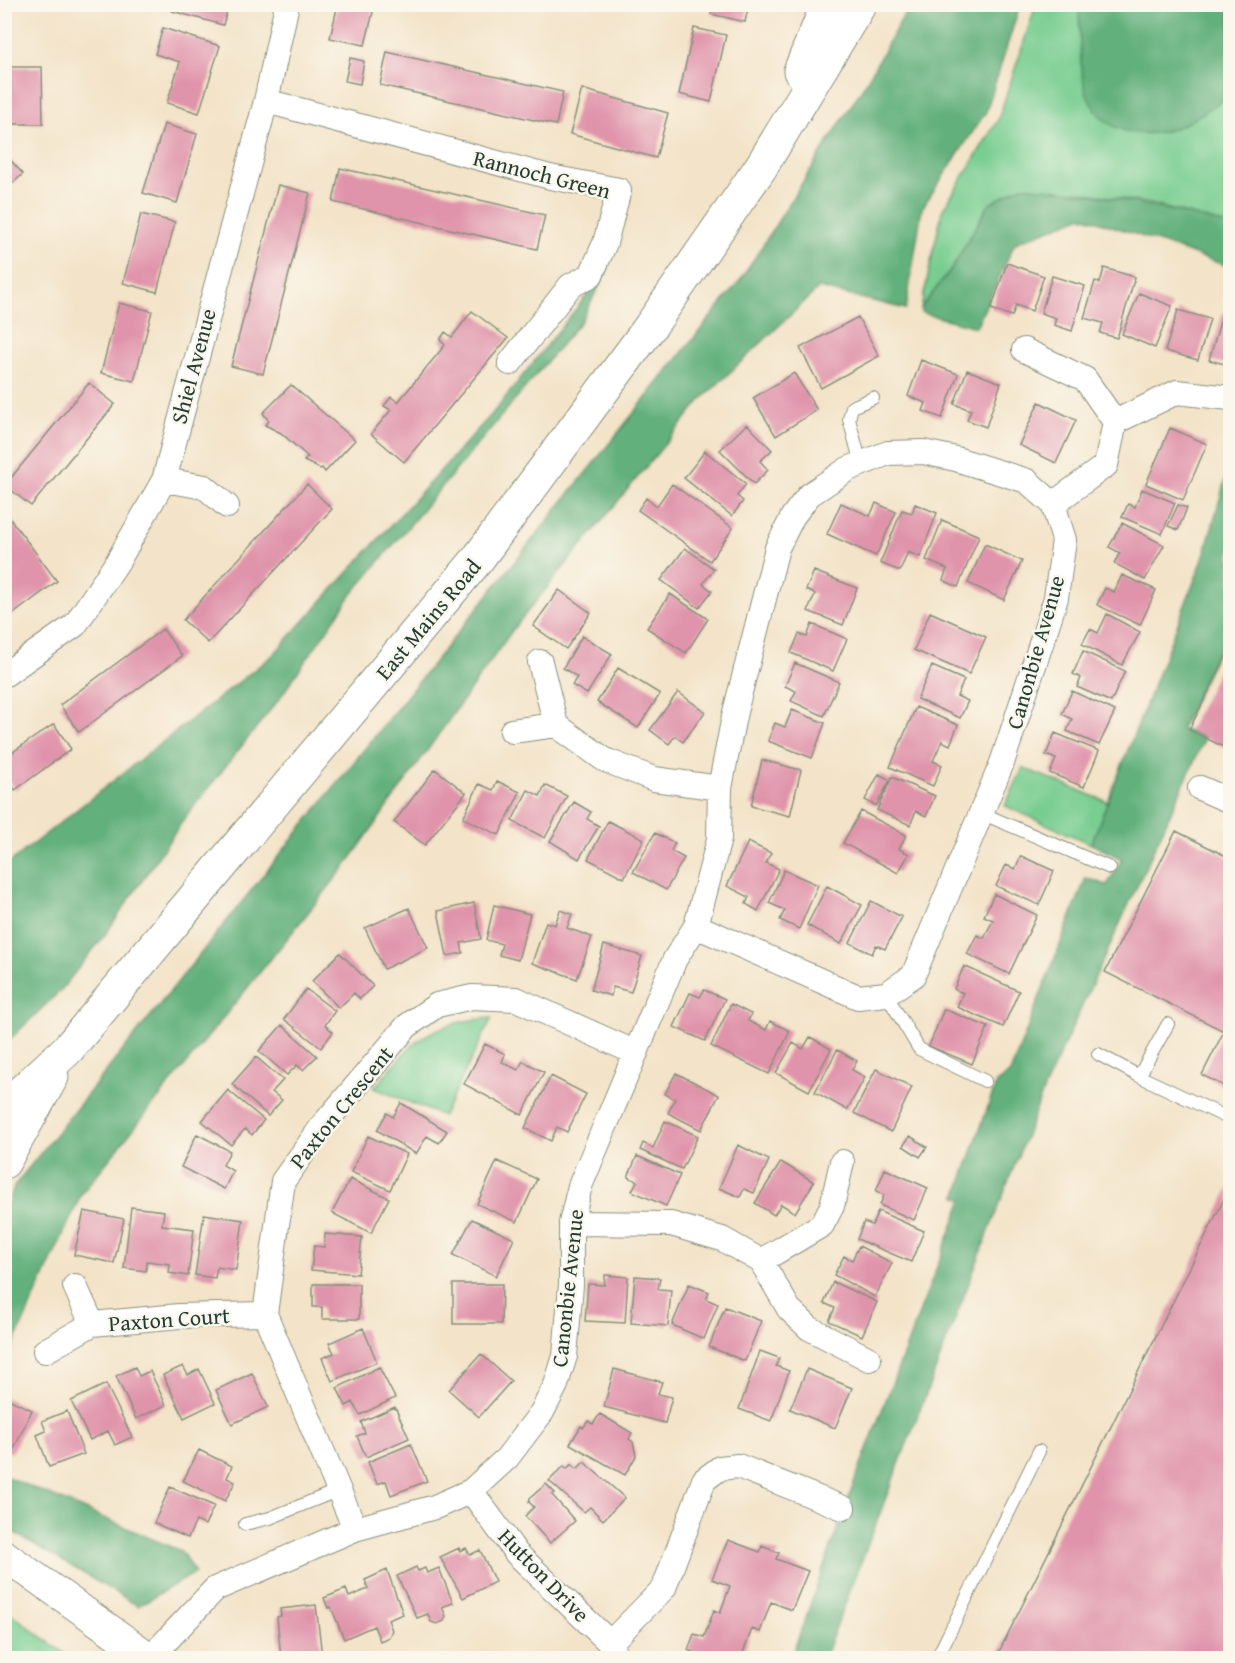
<svg xmlns="http://www.w3.org/2000/svg" width="1235" height="1663" font-family="'Gentium Book Plus',serif">
	<rect width="100%" height="100%" fill="#fbf7ec"/>
	<filter id="ink" filterUnits="userSpaceOnUse"><feTurbulence type="fractalNoise" baseFrequency=".0167" numOctaves="2"/><feDisplacementMap in="SourceGraphic" scale="12" xChannelSelector="R" yChannelSelector="G"/><feConvolveMatrix kernelMatrix="1 2 1 2 8 2 1 2 1" color-interpolation-filters="sRGB"/></filter>
	<filter id="wash" filterUnits="userSpaceOnUse"><feTurbulence type="fractalNoise" baseFrequency=".008" numOctaves="4" result="noise"/><feDisplacementMap in="SourceGraphic" scale="24" xChannelSelector="R" yChannelSelector="G"/><feGaussianBlur stdDeviation="1.35" result="paint"/><feColorMatrix in="noise" values="0 0 0 0 0 0 0 0 0 0 0 0 0 0 0 0 0 1.4 0 .05"/><feComposite in="paint" operator="in"/></filter>
	<g filter="url(#wash)">
		<rect width="100%" height="100%" fill="#f3e3c8"/>
		<path fill="#78cd91" stroke="#4c8562" stroke-width="1.5" d="M1036 5H1230V228L1224 224 1147 203 1076 191 952 268 921 308 942 211 998 120Z
			M1023 768 1108 802 1091 844 1005 806Z
			M492 1018 443 1116 374 1088C411 1043 429 1021 492 1018Z
			M4 1609H5L70 1658H5Z"/>
		<path fill="#62b07b" stroke="#407658" stroke-width="1.5" d="M910 4 1020 5 986 112 922 208 906 309 819 288 701 400 514 628 344 868 82 1193 5 1363V1210L15 1185 742 278 865 84Z
			M1079 5H1230V95C1214 105 1197 119 1180 126 1135 145 1090 128 1083 78 1079 54 1080 29 1079 5Z
			M1021 186C1091 192 1156 205 1224 224L1230 228V267L1083 216 1015 243 976 327 922 313 921 308 952 268 989 204Z
			M608 269 581 321 352 594 279 699 184 819 107 932 61 990 5 1044V866L273 655 492 414Z
			M1230 463V625L1181 729 1205 738 1044 1089 824 1658H791L854 1483 963 1199 956 1197 996 1084 1010 1073 1086 878 1107 885 1122 859 1091 844 1203 559Z
			M5 1476 181 1551 195 1573 138 1606 5 1527Z"/>
		<g id="blocks">
			<path fill="#e094ab" d="M173 4H229L223 25 172 11Z
				M338 4H375L365 45 330 38Z
				M714 4H749L745 22 711 14Z
				M163 28 220 46 199 113 167 103 180 62 155 54Z
				M694 28 726 35 711 102 679 94Z
				M387 52 563 92 556 125 380 85Z
				M350 58 364 61 360 84 345 81Z
				M4 67H42L43 124H5Z
				M582 89 668 113 656 158 570 134Z
				M164 124 197 134 177 203 143 193Z
				M4 153 23 174 4 191Z
				M340 168 545 215 537 249 333 202Z
				M278 185 310 193 263 374 231 366Z
				M141 214 175 222 157 292 123 283Z
				M1007 263 1044 276 1032 311 1016 305 1012 316 991 309Z
				M1104 268 1135 277 1117 338 1100 333 1103 323 1084 318 1095 281 1100 283Z
				M1052 276 1085 286 1072 331 1054 325 1056 318 1041 313Z
				M1139 293 1172 306 1155 348 1122 334Z
				M119 303 152 311 134 381 101 373Z
				M1178 310 1210 319 1198 360 1165 351Z
				M472 311 508 338 404 462 371 434 391 410 384 406 391 397 398 402 445 345 440 340 445 332 452 337Z
				M1223 312 1230 314V375L1227 374 1229 365 1209 360Z
				M858 317 879 356 821 388 800 348Z
				M921 360 958 374 942 418 923 411 926 403 908 396Z
				M967 370 1001 383 986 427 967 420 971 410 954 404Z
				M794 373 817 410 776 436 753 398Z
				M89 383 115 404 31 506 5 485Z
				M291 385 355 440 325 472 322 468 320 469 304 461 308 457 281 433 265 425 269 421 263 413Z
				M1039 402 1076 420 1056 463 1019 445Z
				M747 424 772 450 760 461 768 470 754 484 720 450Z
				M1170 428 1207 444 1183 500 1146 484Z
				M705 451 746 484 737 496 743 501 732 516 684 478Z
				M307 484 332 509 208 643 183 620Z
				M672 484 733 528 710 561 638 510 646 498 657 506Z
				M1142 489 1175 503 1162 534 1122 517 1128 504 1135 507Z
				M841 503 870 516 876 503 896 512 876 556 827 534Z
				M915 504 937 513 920 557 908 552 900 571 880 563 902 510 912 513Z
				M1178 505 1187 508 1178 530 1168 526Z
				M8 516 57 581 12 615 5 605V519Z
				M942 520 979 536 958 587 943 580 947 569 926 560Z
				M1122 523 1164 545 1145 580 1114 563 1120 553 1109 547Z
				M985 544 1022 561 1004 600 968 583Z
				M685 548 714 569 703 584 712 591 699 608 661 580Z
				M814 571 857 588 843 625 808 611 815 594 806 590Z
				M1122 575 1156 590 1140 625 1097 605 1105 588 1114 592Z
				M559 590 591 613 566 649 533 626Z
				M670 594 708 619 686 653 647 628Z
				M930 612 986 637 969 674 914 650Z
				M1107 614 1140 632 1122 665 1082 644 1090 629 1098 633Z
				M812 624 847 639 833 671 791 653 799 634 807 637Z
				M163 629 182 656 79 732 60 705Z
				M582 636 612 654 587 694 572 685 577 677 563 668Z
				M1230 648V750L1189 730Z
				M1083 651 1125 671 1111 702 1077 687 1081 678 1073 674Z
				M795 663 839 682 824 716 791 701 796 691 785 686Z
				M932 666 964 680 957 696 968 701 960 718 917 699Z
				M618 668 660 694 638 728 597 702Z
				M1072 691 1115 711 1099 745 1067 731 1072 719 1062 714Z
				M678 692 705 712 683 742 675 736 669 744 650 730Z
				M916 707 958 725 950 745 942 741 933 761 942 765 933 786 890 767Z
				M792 710 825 723 812 758 768 741 775 723 785 727Z
				M54 724 71 749 15 790 4 775V758Z
				M1055 733 1099 751 1084 787 1050 773 1056 759 1046 755Z
				M762 760 801 770 790 816 751 806Z
				M435 769 466 793 425 845 394 822Z
				M879 774 890 780 876 806 865 800Z
				M892 777 935 796 926 816 916 811 910 825 877 810Z
				M497 781 520 792 499 835 463 818 479 784 493 790Z
				M545 785 567 796 545 838 512 821 528 790 540 796Z
				M574 802 591 812 587 819 599 826 579 859 550 841Z
				M861 811 906 835 899 849 909 854 898 873 843 843Z
				M608 821 644 839 624 878 588 859Z
				M1176 831 1230 858V1089L1202 1075 1224 1031 1105 972Z
				M655 833 675 843 671 851 684 858 666 890 633 872Z
				M748 842 771 853 766 863 779 869 758 911 746 904 749 897 727 886Z
				M1021 856 1054 871 1039 905 996 886 1006 865 1015 869Z
				M784 870 818 885 799 929 780 920 785 910 769 903Z
				M827 886 862 905 841 944 807 925Z
				M994 894 1037 915 1009 974 967 954 977 935 984 938 993 920 984 916Z
				M871 901 902 917 885 949 876 945 872 954 850 943Z
				M474 903 481 939 461 943 463 953 447 956 438 911Z
				M494 905 530 914 518 960 499 955 502 944 486 940Z
				M409 908 428 948 384 969 365 928Z
				M560 910 572 914 567 928 592 937 577 979 532 963 546 922 555 925Z
				M604 945 642 956 631 992 613 987 611 996 591 990Z
				M340 953 373 986 360 999 354 993 339 1008 312 981Z
				M964 966 1019 991 1003 1027 957 1007 963 993 954 989Z
				M306 989 335 1011 325 1025 333 1032 321 1048 284 1019Z
				M704 990 725 999 705 1041 674 1027 690 993 700 997Z
				M731 1004 751 1014 748 1021 766 1030 770 1021 790 1031 769 1074 711 1046Z
				M944 1009 988 1027 972 1064 929 1046Z
				M282 1025 317 1056 303 1070 297 1065 287 1075 259 1051Z
				M810 1037 831 1049 809 1091 776 1073 793 1043 803 1049Z
				M485 1044 505 1054 502 1062 518 1070 523 1061 544 1072 522 1115 464 1084Z
				M837 1050 857 1061 852 1070 865 1077 847 1110 815 1092Z
				M256 1057 283 1080 272 1092 282 1100 268 1116 232 1084Z
				M876 1069 912 1087 891 1132 854 1113Z
				M676 1073 719 1095 701 1130 668 1113 675 1099 665 1094Z
				M551 1076 586 1094 567 1132 557 1127 551 1141 525 1128Z
				M228 1090 264 1120 252 1135 245 1129 231 1145 202 1121Z
				M401 1103 447 1131 439 1143 427 1136 416 1154 377 1130 387 1113 393 1117Z
				M665 1121 698 1136 682 1169 640 1150 643 1143 653 1148Z
				M197 1134 230 1151 223 1165 233 1171 224 1189 181 1167Z
				M368 1136 407 1154 390 1190 351 1172Z
				M910 1136 927 1147 920 1157 903 1146Z
				M738 1145 769 1160 754 1193 744 1189 740 1197 719 1188Z
				M637 1156 680 1175 666 1206 632 1191 637 1181 628 1177Z
				M497 1161 537 1179 517 1222 477 1204Z
				M781 1162 814 1182 795 1213 781 1204 774 1215 755 1203Z
				M885 1169 928 1188 914 1220 880 1205 884 1195 876 1191Z
				M350 1179 389 1198 371 1233 332 1213Z
				M1230 1187V1658H996Z
				M131 1207 164 1211 162 1225 194 1229 188 1276 169 1273 170 1264 147 1261 146 1271 124 1268Z
				M84 1211 124 1219 114 1263 74 1255Z
				M878 1211 924 1231 911 1262 857 1239 864 1222 872 1225Z
				M204 1214 243 1220 236 1270 217 1267 215 1278 195 1275Z
				M472 1219 514 1239 496 1276 453 1255Z
				M325 1234 362 1237 358 1274 311 1270 314 1246 324 1247Z
				M859 1246 892 1263 875 1297 834 1275 844 1256 852 1260Z
				M605 1275 628 1277 625 1323 585 1321 588 1284 604 1285Z
				M635 1276 660 1278 658 1289 671 1290 668 1326 631 1323Z
				M833 1282 877 1302 862 1336 829 1321 835 1308 824 1303Z
				M313 1284H359V1319H322V1307H313Z
				M453 1284H502L501 1324H453Z
				M689 1284 709 1292 706 1299 718 1304 704 1339 672 1325Z
				M725 1307 761 1321 745 1361 709 1347Z
				M363 1328 377 1362 332 1381 322 1358 334 1353 329 1343Z
				M760 1351 779 1358 776 1366 789 1371 771 1421 739 1409Z
				M481 1354 511 1381 479 1417 449 1390Z
				M183 1366 188 1375 199 1369 215 1403 184 1418 163 1375Z
				M135 1367 139 1376 150 1371 166 1405 136 1419 116 1376Z
				M379 1367 395 1398 360 1415 353 1402 346 1406 337 1388Z
				M614 1369 662 1382 658 1394 672 1397 665 1423 604 1407Z
				M807 1369 852 1388 835 1428 790 1409Z
				M252 1373 268 1407 232 1424 216 1390Z
				M106 1384 132 1437 115 1445 108 1431 90 1440 71 1401Z
				M4 1397 32 1410 12 1453 4 1450Z
				M395 1407 409 1438 366 1457 357 1436 365 1433 361 1422Z
				M67 1411 84 1454 49 1467 37 1435 46 1431 42 1421Z
				M600 1414 632 1433 629 1439 633 1442 636 1456 625 1475 570 1444 581 1426 583 1428 588 1421 593 1424Z
				M411 1444 427 1481 391 1495 386 1481 377 1484 368 1462Z
				M199 1450 232 1466 227 1478 235 1482 225 1501 183 1481Z
				M584 1462 625 1498 603 1520 590 1507 584 1512 549 1481 564 1466 567 1469 571 1464 577 1469Z
				M546 1484 555 1493 552 1495 575 1521 550 1543 525 1516 534 1507 529 1502 530 1498Z
				M170 1487 214 1506 205 1525 196 1521 188 1538 154 1523Z
				M728 1540 760 1552 762 1546 779 1553 776 1559 808 1571 792 1610 771 1602 760 1632 752 1629 741 1658H695L697 1654 688 1650 694 1634 704 1637 714 1610 720 1613 730 1586 712 1579Z
				M459 1548 460 1551 466 1548 470 1555 480 1550 495 1582 463 1598 440 1557Z
				M416 1567 418 1571 425 1568 427 1573 439 1568 453 1603 442 1607 446 1616 444 1621 437 1624 431 1622 428 1614 417 1618 397 1576Z
				M387 1570 403 1614 388 1620 392 1630 389 1637 380 1641 374 1626 344 1639 331 1607 328 1608 324 1598 346 1589 349 1597 368 1589 365 1580Z
				M316 1605 322 1656 281 1658 277 1617 281 1616 280 1609Z"/>
		</g>
	</g>
	<g filter="url(#ink)">
		<use href="#blocks" fill-opacity="0" stroke="#89907e" stroke-width="1.5"/>
		<g fill="none" stroke-linecap="round" stroke-linejoin="round">
			<g stroke="#89907e" stroke-width="14">
				<path id="service" d="M861 464 849 419 852 407 873 398
					M981 813 1110 868
					M886 994 919 1049 985 1081
					M1098 1054 1139 1076 1230 1119
					M1139 1076 1168 1024
					M245 1524 270 1518 339 1490
					M937 1658 1039 1451"/>
			</g>
			<g stroke="#89907e" stroke-width="26">
				<path id="minor" d="M266 101 550 177 619 190 605 243 591 275 570 286 510 363
					M1024 350 1085 379 1115 422 1177 392 1230 398
					M164 480 205 487 227 506
					M1053 504 1106 465 1115 422
					M540 662 556 725
					M4 675 75 625 118 561 164 480 266 101 287 4
					M512 731 556 725 605 760 654 779 720 788
					M1200 788 1230 801
					M571 1223 671 1224 722 1239 761 1261 789 1309 809 1328 869 1359
					M761 1261 822 1225 832 1206 842 1162
					M75 1286 92 1324
					M45 1351 92 1324 179 1316 265 1314
					M471 1491 517 1554 610 1643 616 1658
					M355 1529 265 1314 283 1181 323 1125 407 1026 437 1005 472 997 516 999 636 1053
					M610 1643 664 1588 704 1480 720 1468 738 1466 843 1508
					M150 1658 215 1589 355 1529 435 1507 471 1491 507 1458 542 1412 556 1385 565 1356 571 1285V1223L580 1186 675 959 696 926 719 839 720 788 734 716 777 548 793 516 809 495 848 469 888 453 923 452 956 459 1027 481 1053 504 1064 540 1056 598 1002 763 913 976 886 994 858 997 696 926"/>
			</g>
			<g stroke="#89907e" stroke-width="32">
				<path id="tertiary" d="M4 1555 150 1658"/>
			</g>
			<g stroke="#89907e" stroke-width="35">
				<path id="secondary" d="M800 71 828 4
					M4 1108 68 1049 477 560 650 327 761 167 860 4
					M4 1162 52 1077"/>
			</g>
			<use href="#service" stroke="#fff" stroke-width="12"/>
			<use href="#minor" stroke="#fff" stroke-width="24"/>
			<use href="#tertiary" stroke="#fff" stroke-width="30"/>
			<use href="#secondary" stroke="#fff" stroke-width="33"/>
		</g>
	</g>
	<g text-anchor="middle" dominant-baseline="central" stroke-width="5" stroke-linejoin="round" paint-order="stroke">
		<g font-size="22" fill="#1f3d34" stroke="#fbf7ec">
			<text transform="translate(542 174) rotate(14)">Rannoch Green</text>
			<text transform="translate(193 366) rotate(-75)">Shiel Avenue</text>
			<text transform="translate(428 619) rotate(-50)">East Mains Road</text>
			<text transform="translate(1035 652) rotate(-74)">Canonbie Avenue</text>
			<text transform="translate(341 1107) rotate(-51)">Paxton Crescent</text>
			<text transform="translate(567 1288) rotate(-84)">Canonbie Avenue</text>
			<text transform="translate(169 1319) rotate(-4)">Paxton Court</text>
			<text transform="translate(544 1575) rotate(46)">Hutton Drive</text>
		</g>
	</g>
	<rect width="1235" height="1663" fill="none" stroke="#fbf7ec" stroke-width="24"/>
</svg>
